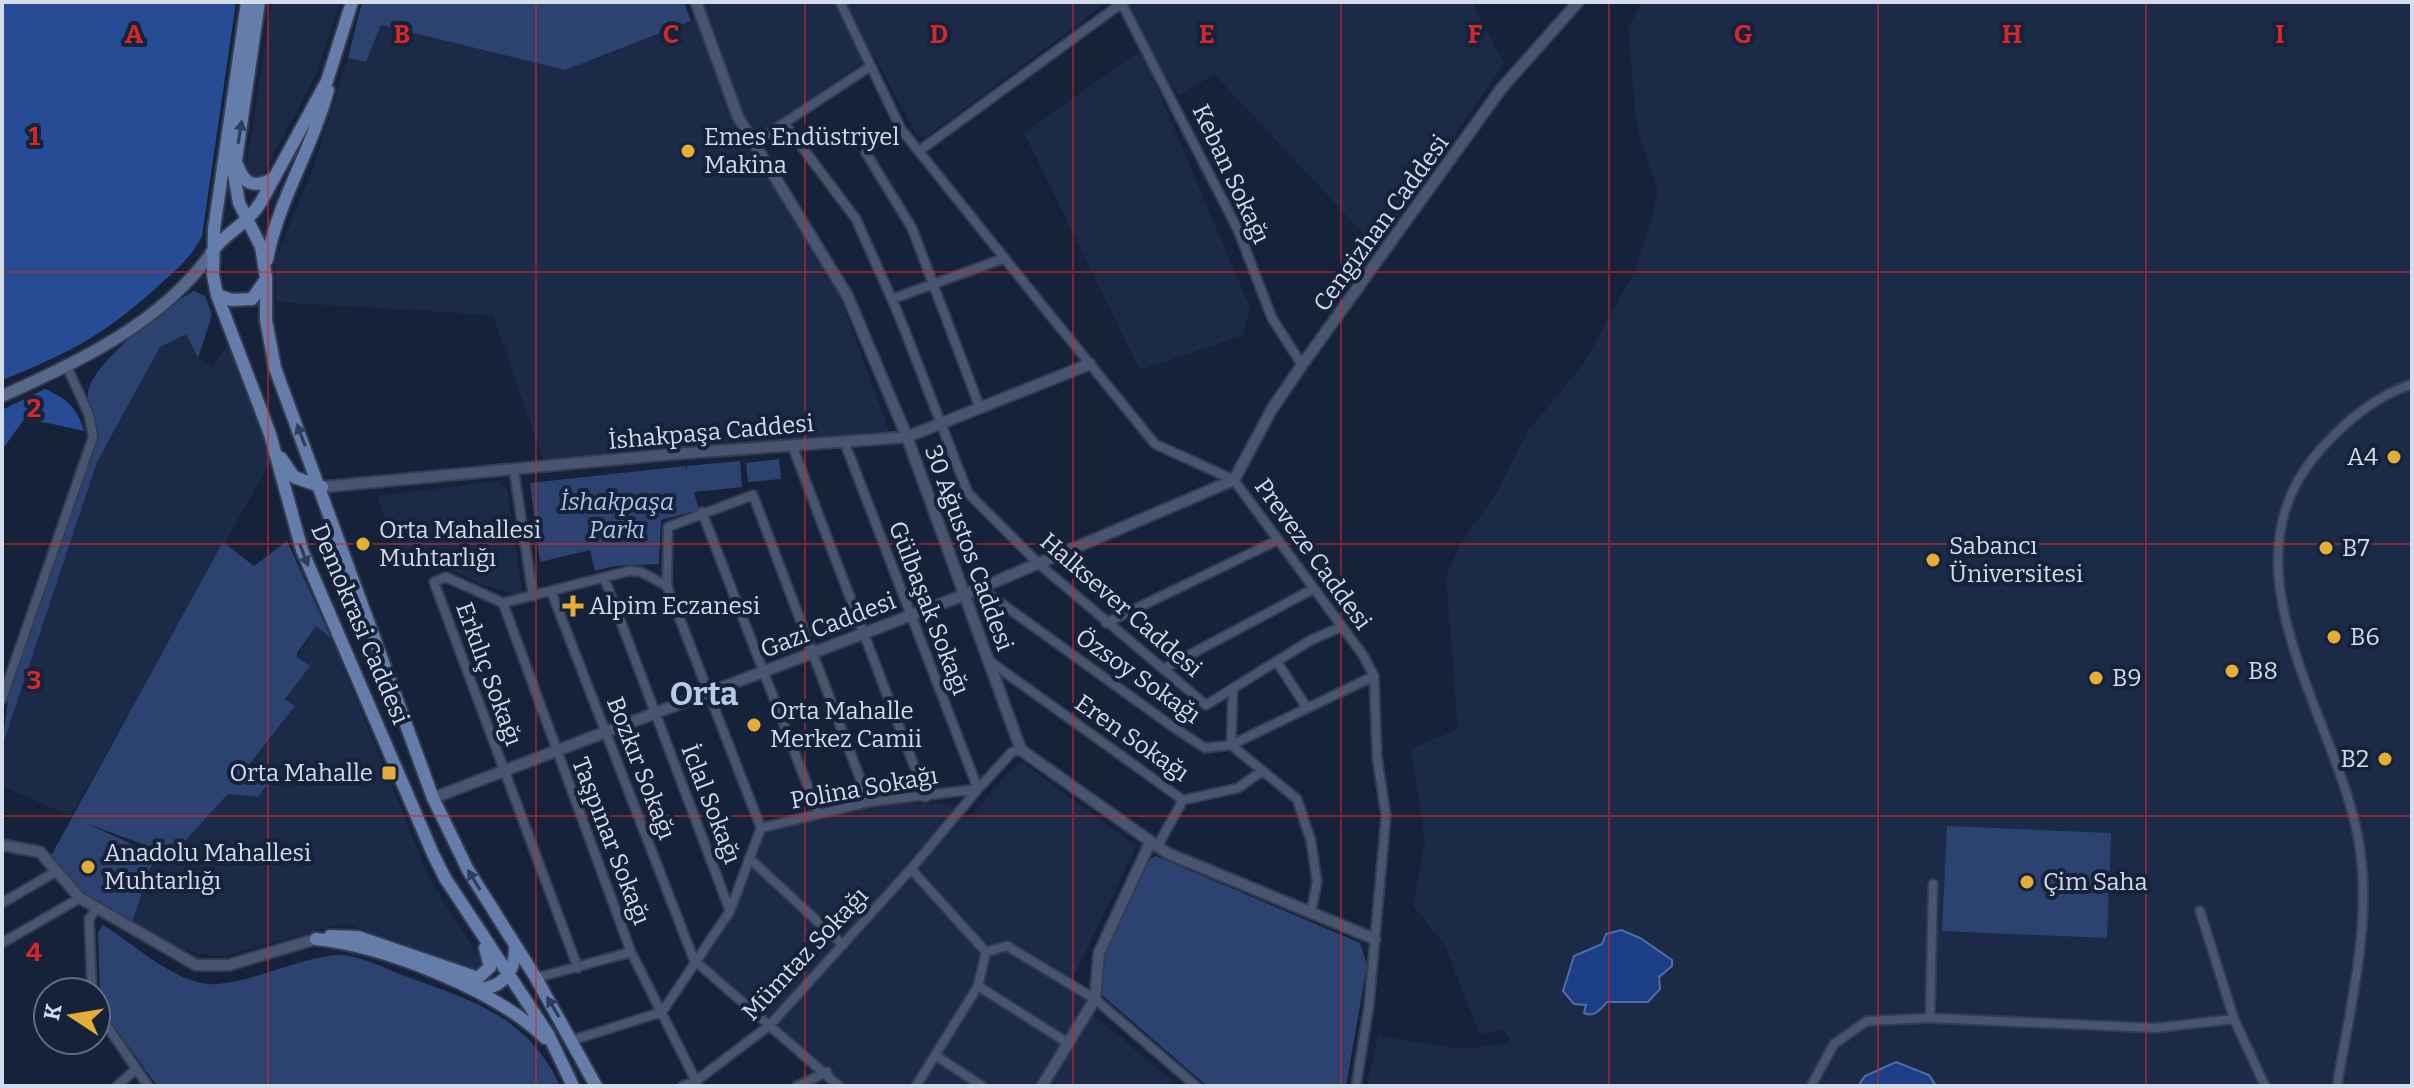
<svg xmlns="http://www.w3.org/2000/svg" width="2414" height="1088" font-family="Bitter,serif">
	<rect width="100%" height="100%" fill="#162239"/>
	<path fill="#1b2a47" d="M272 2H340L316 74 258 184 245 175Z
		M703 2H1108L926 137 917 136 874 55 745 143 838 291 889 431 544 463 493 315 276 302 275 261 312 171 348 58 366 62 381 25 565 70 706 15Z
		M1118 2H1472L1504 64 1376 247 1214 74 1179 96Z
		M1643 2H2412V1086H1367L1378 1036 1463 1049 1511 1043 1505 1030 1479 1034 1445 945 1413 906 1425 842 1411 749 1458 729 1446 576 1461 543 1496 494 1528 431 1584 363 1635 270 1652 219 1658 190 1637 127 1628 27Z
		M1141 50 1250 308 1243 335 1140 370 1024 133Z
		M186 334 198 358 212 367 230 342 272 459 71 816 2 786V747L97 462 160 347Z
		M498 481 507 488 522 592 515 594 483 585 448 568 424 570 399 561 377 496Z
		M316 625 330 635 430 880 485 966 476 973 345 923 221 957 182 950 131 925 155 855H172L228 794 258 797 250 765 295 707 285 699 310 666 298 656Z
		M1022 762 1136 846 1069 986 1087 999 1084 1007 1178 1086H832L690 960 728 909 758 829 871 804H949L969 818 1011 770Z"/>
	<path fill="#2c4371" d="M362 2H684L691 21 565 70 381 25 366 62 348 58Z
		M194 291 205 296 212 315 198 358 186 334 160 347 97 462 2 747 8 698 96 436C96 422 87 401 88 393 91 363 168 305 194 291Z
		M779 459 781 479 748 482 746 463Z
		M740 461 742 487 694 492 699 510 661 520 659 564 615 566 595 571 590 550 540 562 530 483 685 466 687 470V466Z
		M287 541 331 638 316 626 297 653V657L310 666 285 699 295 706 250 764 272 778 258 797 228 794 172 855 88 824 155 855 131 925 83 892 51 856 223 542 254 566Z
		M1947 826 2111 833 2107 938 1942 931Z
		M1156 856 1360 943 1367 965 1346 1086H1207L1102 995 1103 954 1150 859Z
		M103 925C134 944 171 980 208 984 241 987 303 956 339 955 358 955 385 968 402 975 470 1000 528 1015 560 1086H157L111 1022 100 996 98 932Z"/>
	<path fill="#274b95" d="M2 2H236L202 236C192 257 176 270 158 286 106 334 68 354 2 380Z
		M45 389C67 399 77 407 84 431L25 418 2 450V410Z"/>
	<path fill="#1b3e87" stroke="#526da5" stroke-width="2" d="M1621 930 1640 938 1672 960V966L1659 977 1660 989 1648 1002H1607C1601 1009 1594 1018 1584 1013L1586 1005 1574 1004 1563 991 1574 956 1602 944 1606 934Z
		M1896 1062 1929 1075 1936 1086H1858L1865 1076Z"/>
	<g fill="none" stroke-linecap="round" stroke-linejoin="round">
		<g stroke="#353c50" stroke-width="12">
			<path id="minor" d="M840 2 901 129 1042 305 1155 444 1234 480 1363 655 1374 676 1377 757 1386 816 1369 1005 1356 1086
				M1121 2 1238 230 1272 318 1302 365
				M784 123 856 219 898 313 968 493 1040 565 1206 705 1311 640 1341 627
				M755 142 871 66
				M919 151 1122 3
				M866 153 912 228 980 408
				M892 299 1005 258
				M792 445 926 797
				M514 471 533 596
				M702 512 818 813
				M604 577 730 911
				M980 588 1173 727 1205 748 1231 745 1297 799 1311 841 1317 882 1311 912
				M551 591 694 960 839 1086
				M503 603 631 952 697 1083
				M1106 623 1276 541
				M988 660 1183 800 1238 788 1262 771
				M1277 662 1307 708
				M1165 668 1313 589
				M1233 689 1231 745 1374 676
				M2 699 93 437 89 415 67 367
				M761 828 667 586 668 527 753 495 869 802
				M1157 847 1183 800
				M749 858 843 945
				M911 869 986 952 978 986 1068 1043
				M2 903 57 871
				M2200 911 2234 1019
				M2 943 80 898
				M986 952 1007 946 1095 999 1196 1086
				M578 968 434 582 446 577 503 603 629 571 641 572 667 586
				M536 978 631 952
				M92 992 89 919 97 908
				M96 1010 148 1086
				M1930 1018 1933 884
				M573 1040 662 1012 730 911 761 828 869 802 978 789 1012 752 1021 750
				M935 1055 982 1086
				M117 1086 136 1069
				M683 1086 696 1081 770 1025 911 869 978 789 844 441
				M797 1086 827 1072
				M916 1086 978 986
				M1811 1086 1834 1044 1867 1021 1930 1018 2155 1028 2234 1019 2265 1086
				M2337 1086C2349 1013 2370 931 2361 857 2347 727 2211 572 2320 450 2346 421 2374 397 2412 384"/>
		</g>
		<g stroke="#353c50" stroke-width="14">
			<path id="tertiary" d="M696 2 738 117 847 295 907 437 1021 750 1167 853 1375 939
				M322 487 673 454 907 437 1090 364
				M433 798 964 595 1234 480 1272 409 1302 365 1501 89 1578 2
				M2 845 40 852 80 898 196 965H229L316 939
				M1042 1086 1095 999 1099 953 1150 843"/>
		</g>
		<g stroke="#353c50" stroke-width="15">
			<path id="secondary" d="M2 396C79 362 163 322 212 252"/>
		</g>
		<g stroke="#353c50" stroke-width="16">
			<path id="primary" d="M247 2 214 229 213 275 217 295 270 434 302 550 433 854 445 878 548 1034 573 1086
				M259 2 234 174 239 203 261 247 266 277V320L275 368 433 798 468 870 536 978 596 1086
				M238 166C244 186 257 188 274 178
				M212 252C224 233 246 226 261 202L327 81 352 2
				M267 260C278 200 312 150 328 90
				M217 295 232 300 252 299 264 282
				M281 458 294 477 322 487
				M330 936 358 937 478 978 490 967 485 948
				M316 939C384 946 496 990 545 1038
				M474 988C501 991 516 972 515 946"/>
		</g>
		<use href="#minor" stroke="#475570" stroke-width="8"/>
		<use href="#tertiary" stroke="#475570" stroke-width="10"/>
		<use href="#secondary" stroke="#56698d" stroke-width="11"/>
		<use href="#primary" stroke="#647daa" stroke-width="12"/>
	</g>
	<defs><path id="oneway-solid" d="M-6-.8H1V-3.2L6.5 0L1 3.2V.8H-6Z" transform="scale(2)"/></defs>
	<g fill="#2d3d5b">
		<use href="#oneway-solid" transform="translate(240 132) rotate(-81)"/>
		<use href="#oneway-solid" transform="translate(301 435) rotate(-111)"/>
		<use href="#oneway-solid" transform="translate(304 555) rotate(69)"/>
		<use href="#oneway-solid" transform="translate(474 880) rotate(-121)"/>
		<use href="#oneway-solid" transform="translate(553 1007) rotate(-121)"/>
	</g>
	<path fill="none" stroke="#d62828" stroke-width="2" stroke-opacity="0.55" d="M268 2V1086M536 2V1086M805 2V1086M1073 2V1086M1341 2V1086M1609 2V1086M1878 2V1086M2146 2V1086M2 272H2412M2 544H2412M2 816H2412"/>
	<g fill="#e4ad35" stroke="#162239" stroke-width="3">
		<circle cx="688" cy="151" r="8"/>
		<circle cx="2394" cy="457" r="8"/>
		<circle cx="363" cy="544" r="8"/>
		<circle cx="2326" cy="548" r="8"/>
		<circle cx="1933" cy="560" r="8"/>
		<path d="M569 594h8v8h8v8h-8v8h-8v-8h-8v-8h8z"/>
		<circle cx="2334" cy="637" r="8"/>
		<circle cx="2232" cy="671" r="8"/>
		<circle cx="2096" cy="678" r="8"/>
		<circle cx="754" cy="725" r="8"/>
		<circle cx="2385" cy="759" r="8"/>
		<rect x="381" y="765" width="16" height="16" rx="4"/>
		<circle cx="88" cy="867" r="8"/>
		<circle cx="2027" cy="882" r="8"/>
	</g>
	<g text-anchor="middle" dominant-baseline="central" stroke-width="8" stroke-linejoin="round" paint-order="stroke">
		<g font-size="24" fill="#d4dcec" stroke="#162239" text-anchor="start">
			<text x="704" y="137">Emes Endüstriyel<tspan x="704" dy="28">Makina</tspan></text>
			<text x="2378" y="457" text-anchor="end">A4</text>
			<text x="379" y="530">Orta Mahallesi<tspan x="379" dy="28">Muhtarlığı</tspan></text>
			<text x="1949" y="546">Sabancı<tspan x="1949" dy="28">Üniversitesi</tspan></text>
			<text x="2342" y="548">B7</text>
			<text x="589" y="606">Alpim Eczanesi</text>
			<text x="2350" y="637">B6</text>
			<text x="2248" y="671">B8</text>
			<text x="2112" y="678">B9</text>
			<text x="770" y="711">Orta Mahalle<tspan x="770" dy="28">Merkez Camii</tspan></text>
			<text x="2369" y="759" text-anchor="end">B2</text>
			<text x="373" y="773" text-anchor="end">Orta Mahalle</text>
			<text x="104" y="853">Anadolu Mahallesi<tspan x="104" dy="28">Muhtarlığı</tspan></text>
			<text x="2043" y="882">Çim Saha</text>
		</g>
		<g font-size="24" fill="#d4dcec" stroke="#162239">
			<text transform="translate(1231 174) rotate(65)">Keban Sokağı</text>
			<text transform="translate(1381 223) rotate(-54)">Cengizhan Caddesi</text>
			<text transform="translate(711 432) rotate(-5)">İshakpaşa Caddesi</text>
			<text transform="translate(969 548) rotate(70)">30 Ağustos Caddesi</text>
			<text transform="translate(1313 554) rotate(54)">Preveze Caddesi</text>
			<text transform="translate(1121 605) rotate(41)">Halksever Caddesi</text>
			<text transform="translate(929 608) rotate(69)">Gülbaşak Sokağı</text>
			<text transform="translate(360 624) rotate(67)">Demokrasi Caddesi</text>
			<text transform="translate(828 625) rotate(-21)">Gazi Caddesi</text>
			<text transform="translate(489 674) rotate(70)">Erkılıç Sokağı</text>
			<text transform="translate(1138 676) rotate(35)">Özsoy Sokağı</text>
			<text transform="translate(1132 738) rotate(35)">Eren Sokağı</text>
			<text transform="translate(641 768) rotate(69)">Bozkır Sokağı</text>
			<text transform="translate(864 788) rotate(-10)">Polina Sokağı</text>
			<text transform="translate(711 804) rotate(69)">İclal Sokağı</text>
			<text transform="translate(611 841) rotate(69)">Taşpınar Sokağı</text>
			<text transform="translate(805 954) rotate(-47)">Mümtaz Sokağı</text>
		</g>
		<g font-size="24" font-style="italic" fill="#adc3ec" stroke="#162239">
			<text x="617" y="502">İshakpaşa<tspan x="617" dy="28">Parkı</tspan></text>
		</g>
		<g font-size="32" font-weight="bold" fill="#b9cae9" stroke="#162239">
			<text x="704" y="694">Orta</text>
		</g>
	</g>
	<g font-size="26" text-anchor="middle" font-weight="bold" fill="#d62828" stroke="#162239" stroke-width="8" stroke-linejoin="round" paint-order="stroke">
		<text x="134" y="43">A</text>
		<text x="402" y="43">B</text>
		<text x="671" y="43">C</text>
		<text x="939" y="43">D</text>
		<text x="1207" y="43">E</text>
		<text x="1475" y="43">F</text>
		<text x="1743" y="43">G</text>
		<text x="2012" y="43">H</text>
		<text x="2280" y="43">I</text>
		<text x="34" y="145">1</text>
		<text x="34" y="417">2</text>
		<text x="34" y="689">3</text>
		<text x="34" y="961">4</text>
	</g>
	<rect width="2414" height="1088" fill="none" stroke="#d4dcec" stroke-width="8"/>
	<g transform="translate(72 1016) rotate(282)"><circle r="38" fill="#162239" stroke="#626c81" stroke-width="2"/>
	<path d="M0-6L14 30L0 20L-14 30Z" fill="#e4ad35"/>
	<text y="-12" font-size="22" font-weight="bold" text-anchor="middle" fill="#d4dcec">K</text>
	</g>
</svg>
